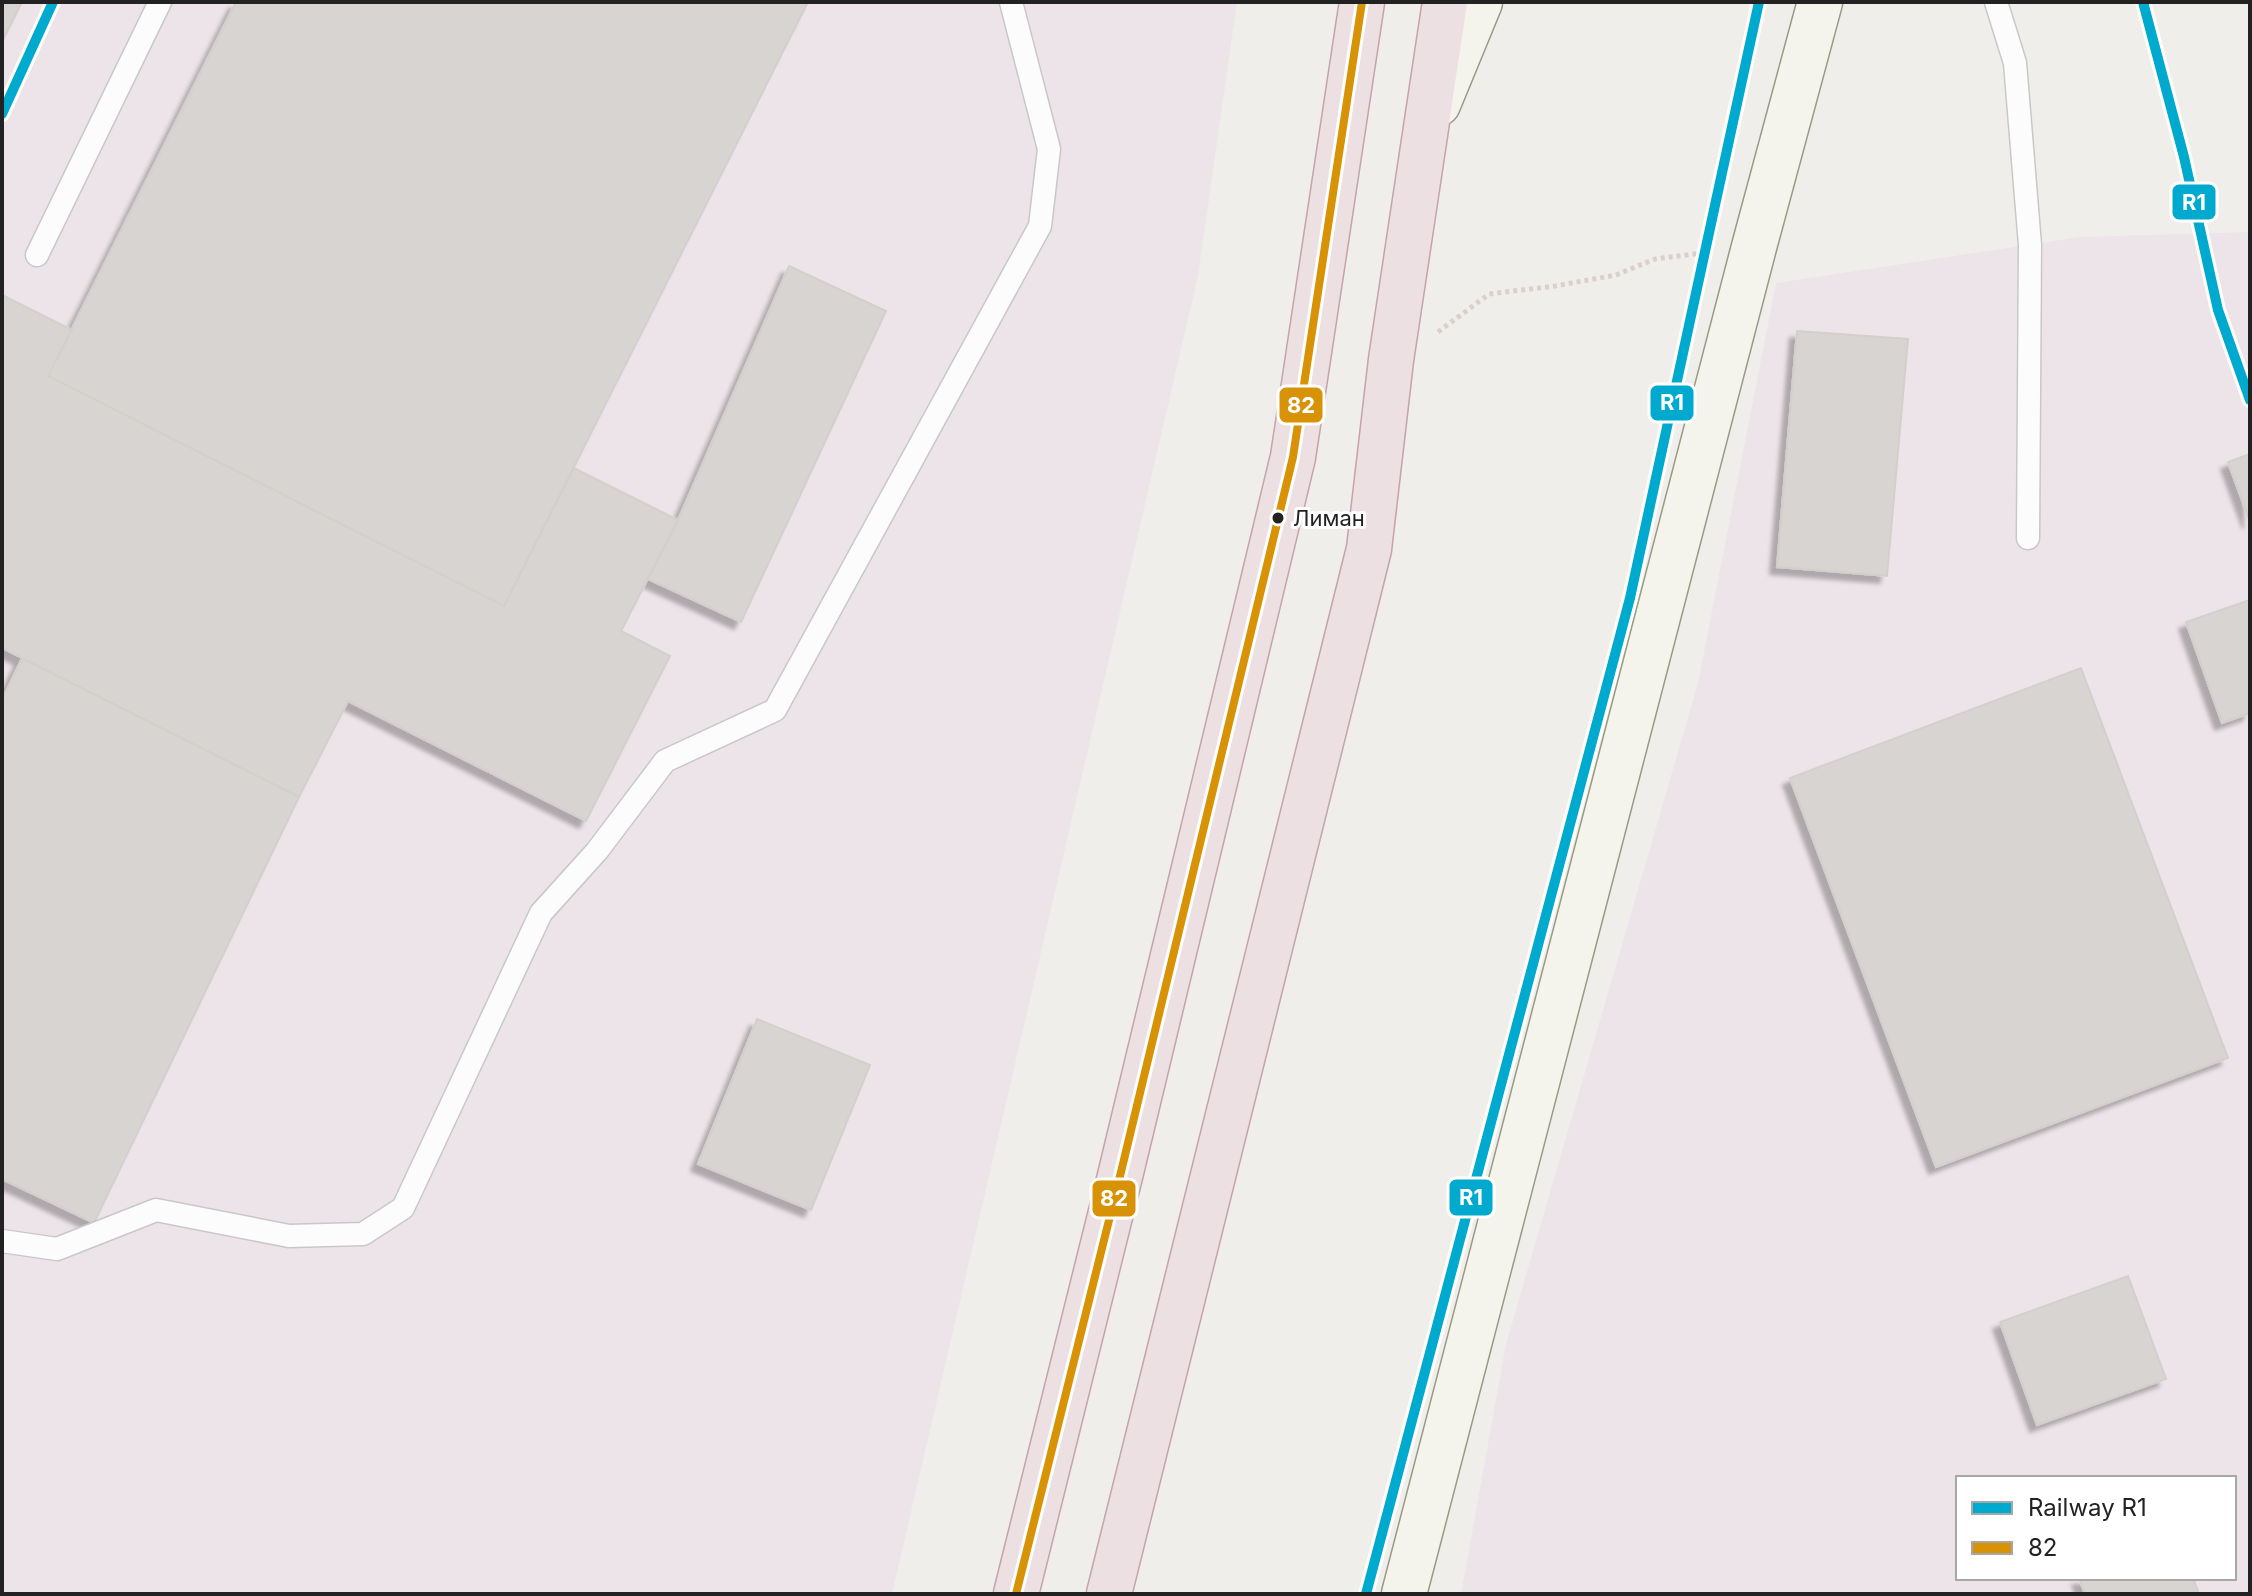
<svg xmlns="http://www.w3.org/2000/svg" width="2252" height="1596" font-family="Inter,sans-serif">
	<defs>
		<filter id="shadow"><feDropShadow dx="-7" dy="7" stdDeviation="2" flood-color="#0004"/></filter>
	</defs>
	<rect width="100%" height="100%" fill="#f0eeeb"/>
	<path fill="#ede4e9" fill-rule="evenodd" d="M2 2H1237L1198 276 892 1594H2Z
		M2250 232V1594H1461L1506 1344 1698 683 1776 283 2080 237ZM1958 1478H2234V1578H1958Z"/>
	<path fill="#d7d4d2" stroke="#d3d0cc" stroke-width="2" filter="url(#shadow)" d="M2 2H22L2 42Z
		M236 2H808L504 606 48 376Z
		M789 266 886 311 741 622 648 579 678 520Z
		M2 295 72 330 48 376 504 606 574 468 678 520 621 631 670 656 586 821 348 701 299 797 2 648Z
		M1797 331 1908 339 1887 576 1777 567Z
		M2250 454V522L2228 462Z
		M2250 600V713L2222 723 2186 622Z
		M22 658 299 797 94 1223 2 1179V700Z
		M2081 668 2228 1058 1936 1167 1790 778Z
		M757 1019 870 1065 811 1210 698 1164Z
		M2128 1276 2166 1379 2037 1425 2000 1322Z
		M2079 1578H2193L2199 1594H2085Z"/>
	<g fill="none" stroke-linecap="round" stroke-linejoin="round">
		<g stroke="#c9c8c7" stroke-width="25">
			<path id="lane" d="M1996 2 2015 63 2030 245 2028 538
				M37 255 160 2
				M2 1241 57 1249 156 1210 289 1236 363 1234 403 1208 541 913 597 851 665 761 775 710 1040 226 1049 149 1011 2"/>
		</g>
		<g stroke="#999a82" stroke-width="47">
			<path id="secondary" d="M1438 104 1480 2
				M1404 1594 1754 247 1820 2"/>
		</g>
		<g stroke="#c5a2ac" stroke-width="47">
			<path id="highway" d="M1016 1594 1121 1172 1293 457 1362 2
				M1109 1594 1369 549 1391 360 1445 2"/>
		</g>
		<path stroke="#dccecd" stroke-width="5" stroke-dasharray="4 4" stroke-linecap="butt" d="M1438 332 1489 294 1555 286 1616 275 1655 259 1710 252"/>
		<use href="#lane" stroke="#fdfcfc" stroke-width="22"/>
		<use href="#secondary" stroke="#f4f4ed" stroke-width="44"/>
		<use href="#highway" stroke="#ece0e2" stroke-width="44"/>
		<g stroke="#fff" stroke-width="14">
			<path id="bus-1" d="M1016 1594 1121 1172 1293 457 1362 2"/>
		</g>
		<use href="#bus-1" stroke="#d79205" stroke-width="8"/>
		<g stroke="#fff" stroke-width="16">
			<path id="rail-1" d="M2143 2 2184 157 2218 310 2250 400
				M2 114 53 2
				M1366 1594 1630 598 1759 2"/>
		</g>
		<use href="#rail-1" stroke="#00a9ce" stroke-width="10"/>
	</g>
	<circle fill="#222" stroke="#fff" stroke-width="3" cx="1278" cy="518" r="7"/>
	<g text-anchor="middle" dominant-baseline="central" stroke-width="6" stroke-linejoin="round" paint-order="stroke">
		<g font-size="22" fill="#222" stroke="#fff" text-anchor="start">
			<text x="1293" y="518">Лиман</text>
		</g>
	</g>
	<g stroke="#fff" stroke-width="3">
		<rect x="2171" y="183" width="46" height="38" rx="8" fill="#00a9ce"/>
		<rect x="1649" y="384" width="46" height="38" rx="8" fill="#00a9ce"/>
		<rect x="1278" y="386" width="46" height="38" rx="8" fill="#d79205"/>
		<rect x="1448" y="1178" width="46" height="39" rx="8" fill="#00a9ce"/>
		<rect x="1091" y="1179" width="46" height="39" rx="8" fill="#d79205"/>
	</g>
	<g font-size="22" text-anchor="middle" font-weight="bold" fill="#fff">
		<text x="2194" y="210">R1</text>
		<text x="1672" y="410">R1</text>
		<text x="1301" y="413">82</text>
		<text x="1471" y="1205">R1</text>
		<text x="1114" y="1206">82</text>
	</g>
	<rect width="2252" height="1596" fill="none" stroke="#222222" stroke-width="8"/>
	<rect x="1956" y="1476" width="280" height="104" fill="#ffffff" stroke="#a7a7a7" stroke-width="2"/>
	<rect x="1972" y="1502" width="40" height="12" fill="#00a9ce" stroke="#a7a7a7" stroke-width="2"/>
	<text x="2028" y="1516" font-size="24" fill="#222222">Railway R1</text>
	<rect x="1972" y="1542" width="40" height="12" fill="#d79205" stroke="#a7a7a7" stroke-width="2"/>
	<text x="2028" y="1556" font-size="24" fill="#222222">82</text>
</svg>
